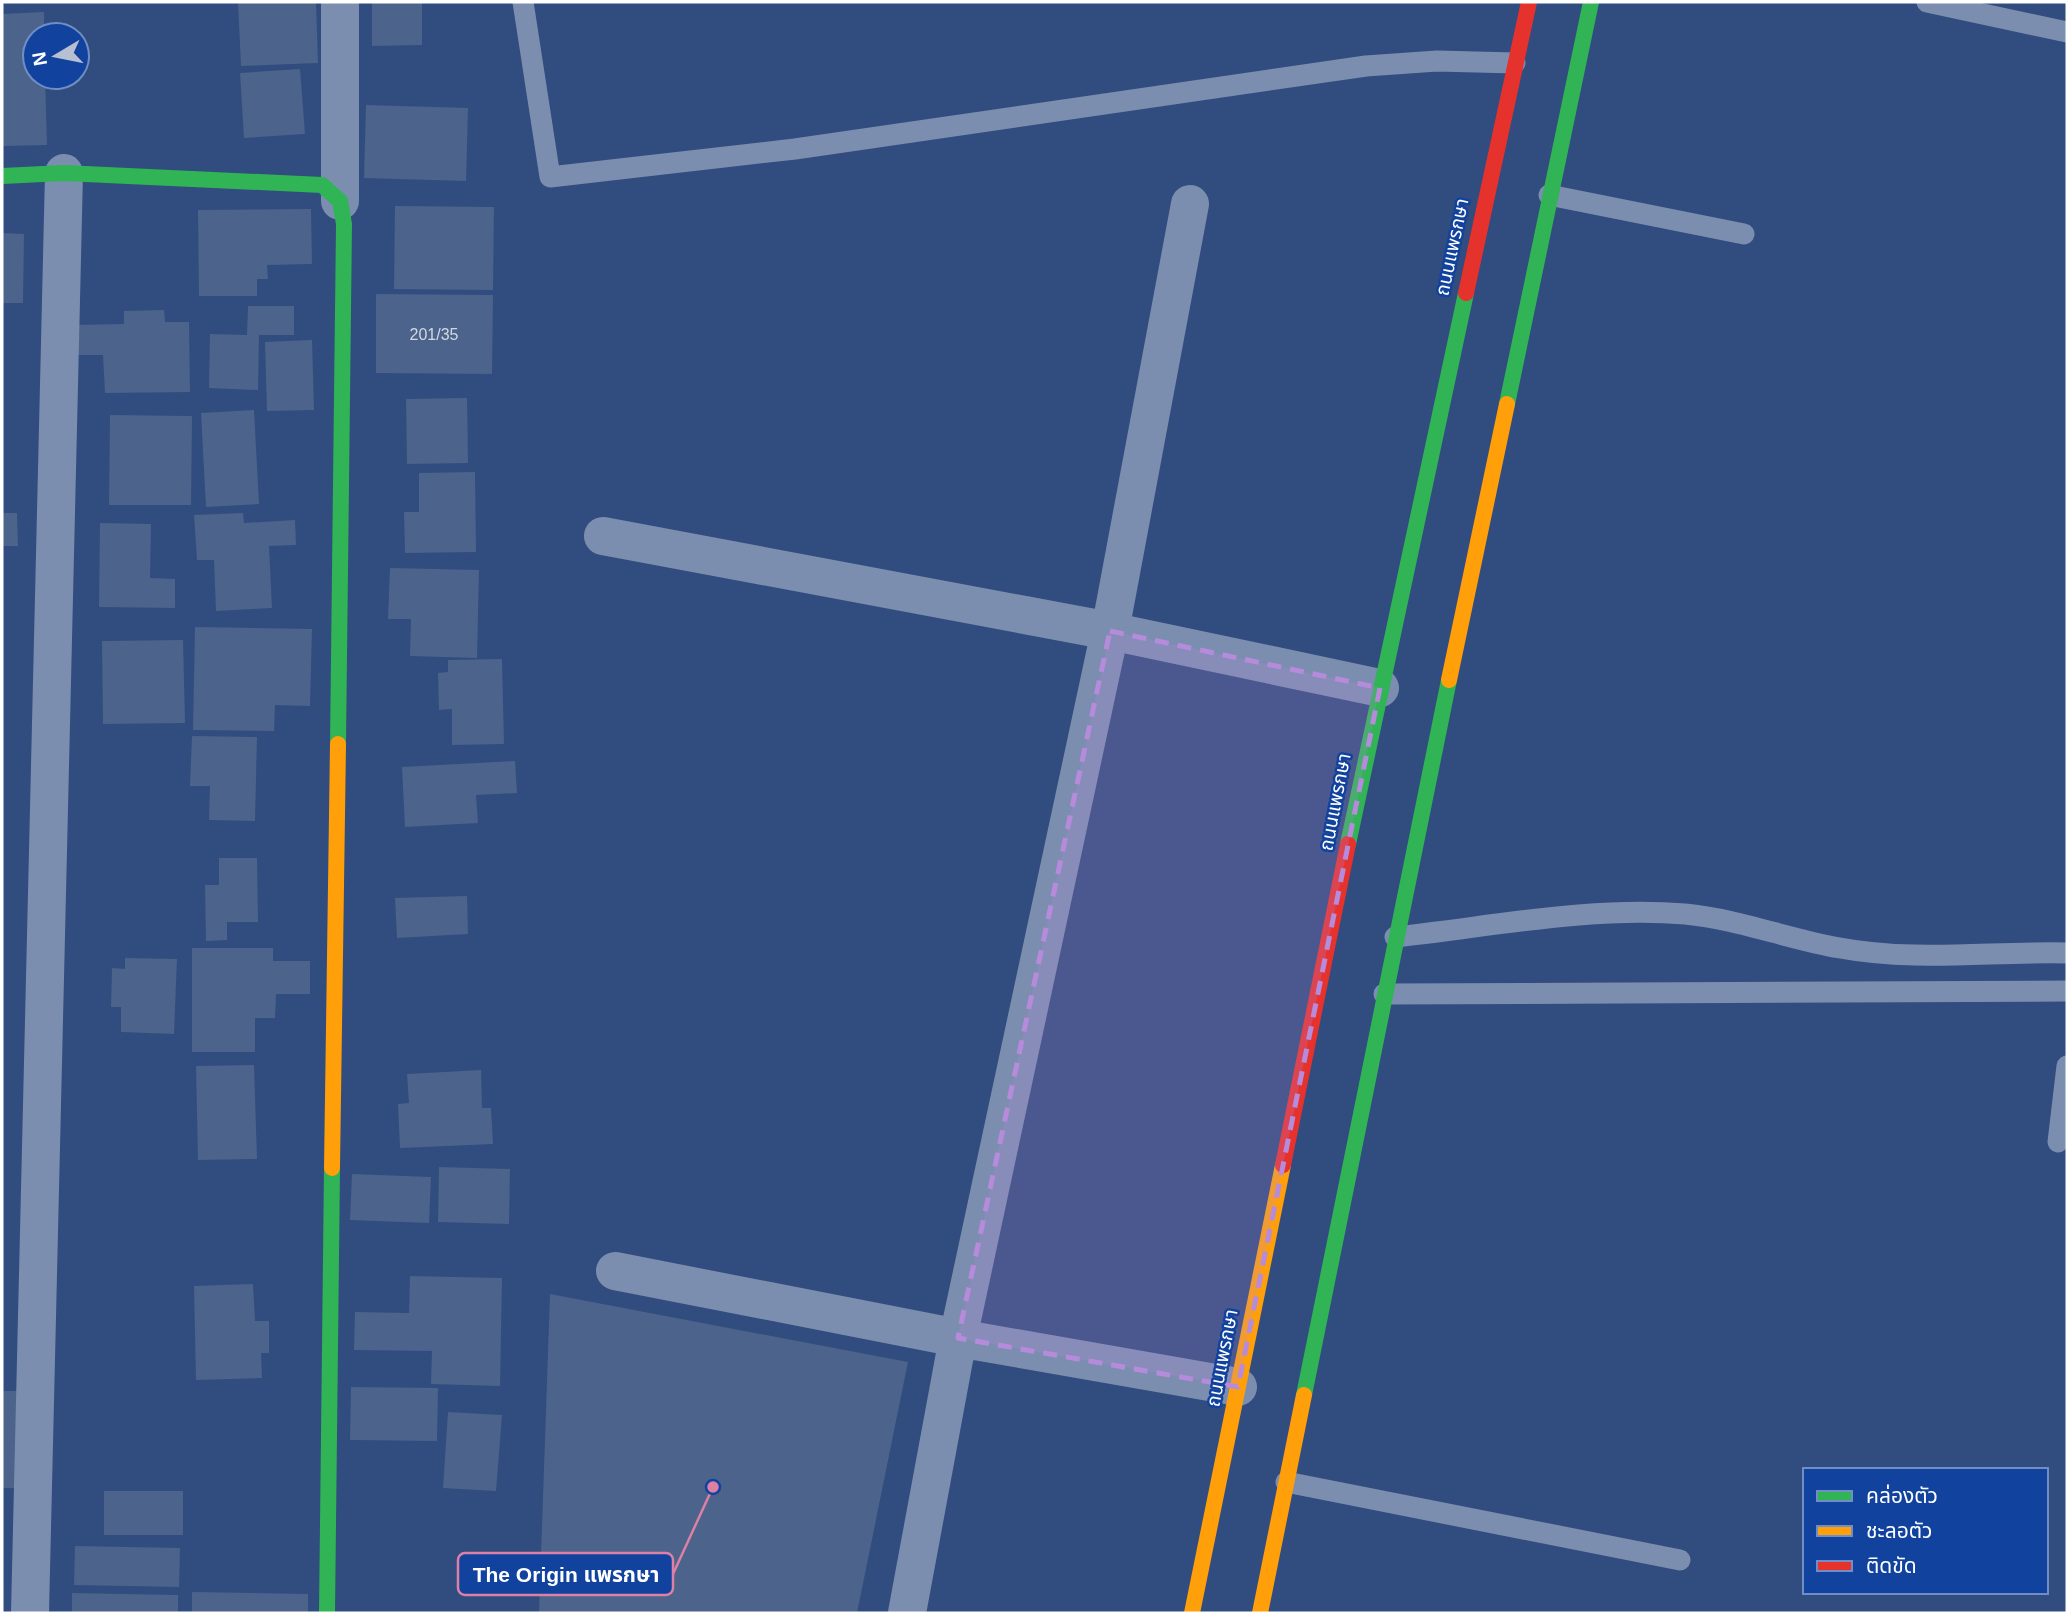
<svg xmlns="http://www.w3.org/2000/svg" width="2069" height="1615" font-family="Arial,'Noto Sans Thai',sans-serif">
	<rect width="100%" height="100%" fill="#314c7e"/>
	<path fill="#4c638b" d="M238 2H316L318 63 241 66Z
		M372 2H422V45L372 46Z
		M44 12V35H35V77H45L47 145 2 146V14Z
		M300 69 305 134 244 138 240 73Z
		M366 105 468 108 466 181 364 178Z
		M395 206 494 207 493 290 394 289Z
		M311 209 312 264 267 265 268 279H257V296H199L198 210Z
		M2 233 24 234 23 303H2Z
		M376 294 493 295 492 374 376 373Z
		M248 306H294V335H259L258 390 209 388 210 334 247 335Z
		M164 310 165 322H189L190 392 105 393 103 355H77L76 325 124 324V311Z
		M312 340 314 410 267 411 265 342Z
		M467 398 468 463 407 464 406 399Z
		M254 410 259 504 206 507 201 413Z
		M110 415 192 416 191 505H109Z
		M475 472 476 552 405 553 404 512H419V473Z
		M2 513H17L18 546H2Z
		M243 513 244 523 295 520 296 545 269 546 272 608 216 611 214 560H197L194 515Z
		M100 523 151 524 150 578 175 579V608L99 607Z
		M390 568 479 570 477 658 410 656 411 619H388Z
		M195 627 312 629 310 706 275 705 274 731 193 730Z
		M183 640 185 723 103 724 102 641Z
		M502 659 504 744 452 745V709L439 710 438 673 448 672V660Z
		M192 736 257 737 255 821 209 820 210 786H190Z
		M515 761 517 793 476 795 478 823 405 827 402 767Z
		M219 858H257L258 922H227V940L206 941 205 885H219Z
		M467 896 468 934 397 938 395 898Z
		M192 948H273V961H310V994H276L275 1018H255V1052H192Z
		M125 958 177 959 174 1034 121 1032V1007H111L112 968 125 969Z
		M254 1065 257 1159 198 1160 196 1066Z
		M481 1070 482 1108H491L493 1144 400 1148 398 1104 409 1103 407 1074Z
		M439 1167 510 1169 509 1224 438 1222Z
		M352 1174 431 1177 429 1223 350 1220Z
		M410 1276 502 1278 500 1386 431 1384 432 1351 354 1350 355 1312 409 1313Z
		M253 1284 255 1321H269V1353H261L262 1378 196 1380 194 1286Z
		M550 1294 908 1362 857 1613H539Z
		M351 1387 438 1388 437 1441 350 1440Z
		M2 1391H18L17 1488H2Z
		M448 1412 502 1415 496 1491 443 1488Z
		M104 1491H183V1535H104Z
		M75 1546 180 1548 179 1587 74 1585Z
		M192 1592 308 1594V1613H192Z
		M72 1593 178 1595V1613H72Z"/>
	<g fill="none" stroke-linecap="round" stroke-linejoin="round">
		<path stroke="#7c8eaf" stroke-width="21" d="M523 2 550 177 795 149 1366 66 1437 61 1515 63
			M1927 2 2067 32
			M1549 195 1744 234
			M1395 937C1490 927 1589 906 1685 914 1738 919 1788 939 1840 948 1915 962 1992 951 2067 953
			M1384 994 2067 991
			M2058 1142 2067 1066
			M1286 1482 1680 1560"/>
		<path stroke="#7c8eaf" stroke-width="38" d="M340 2V201
			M603 536 1110 631 1380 688
			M615 1271 958 1338 1238 1387
			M30 1613 64 173
			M907 1613 958 1338 1110 631 1190 204"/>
		<path stroke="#30b455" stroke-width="16" d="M2 176 64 173 322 185 340 201 344 224 338 744
			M1507 404 1591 2
			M1348 844 1466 293
			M1304 1395 1449 680
			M327 1613 332 1168"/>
		<path stroke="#ff9f0a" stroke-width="16" d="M1449 680 1507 404
			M332 1168 338 744
			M1192 1613 1283 1165
			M1260 1613 1304 1395"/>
		<path stroke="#e5322d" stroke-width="16" d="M1466 293 1529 2
			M1283 1165 1348 844"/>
	</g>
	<path fill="#b68bdc" fill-opacity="0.2" stroke="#b68bdc" stroke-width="5" stroke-dasharray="14 9" stroke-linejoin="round" d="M1110 631 1380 688 1238 1387 958 1338Z"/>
	<g text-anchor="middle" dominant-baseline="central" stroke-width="5" stroke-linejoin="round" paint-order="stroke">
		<g font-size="16" fill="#d2d8e2">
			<text x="434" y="334">201/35</text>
		</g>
		<g font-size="19" fill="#fff" stroke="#11439e">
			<text transform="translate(1452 247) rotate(-78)">ถนนแพรกษา</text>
			<text transform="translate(1335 802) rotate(-79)">ถนนแพรกษา</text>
			<text transform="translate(1222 1358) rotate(-79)">ถนนแพรกษา</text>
		</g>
	</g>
	<path fill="none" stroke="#dd80a5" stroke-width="2.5" d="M713 1487L673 1574"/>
	<circle fill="#dd80a5" stroke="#11439e" stroke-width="2.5" cx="713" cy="1487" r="7"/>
	<rect fill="#11439e" stroke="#dd80a5" stroke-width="2.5" x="458" y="1553" width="215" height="42" rx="7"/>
	<g font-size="21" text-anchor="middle" font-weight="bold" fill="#fff">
		<text x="566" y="1582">The Origin แพรกษา</text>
	</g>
	<rect width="2069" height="1615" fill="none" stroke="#ffffff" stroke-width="7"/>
	<rect x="1803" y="1468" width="245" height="126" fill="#11439e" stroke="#708ec5" stroke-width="2"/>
	<rect x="1817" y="1491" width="35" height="10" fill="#30b455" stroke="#708ec5" stroke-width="2"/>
	<text x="1866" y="1503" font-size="21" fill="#ffffff">คล่องตัว</text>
	<rect x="1817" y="1526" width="35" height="10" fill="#ff9f0a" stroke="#708ec5" stroke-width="2"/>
	<text x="1866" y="1538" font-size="21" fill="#ffffff">ชะลอตัว</text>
	<rect x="1817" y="1561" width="35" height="10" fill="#e5322d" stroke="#708ec5" stroke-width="2"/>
	<text x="1866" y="1573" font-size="21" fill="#ffffff">ติดขัด</text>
	<g transform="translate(56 56) rotate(260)"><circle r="33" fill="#11439e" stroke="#708ec5" stroke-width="2"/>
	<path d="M0-5L12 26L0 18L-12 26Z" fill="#b7c0d2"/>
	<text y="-10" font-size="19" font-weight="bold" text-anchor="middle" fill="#ffffff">N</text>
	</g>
</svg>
